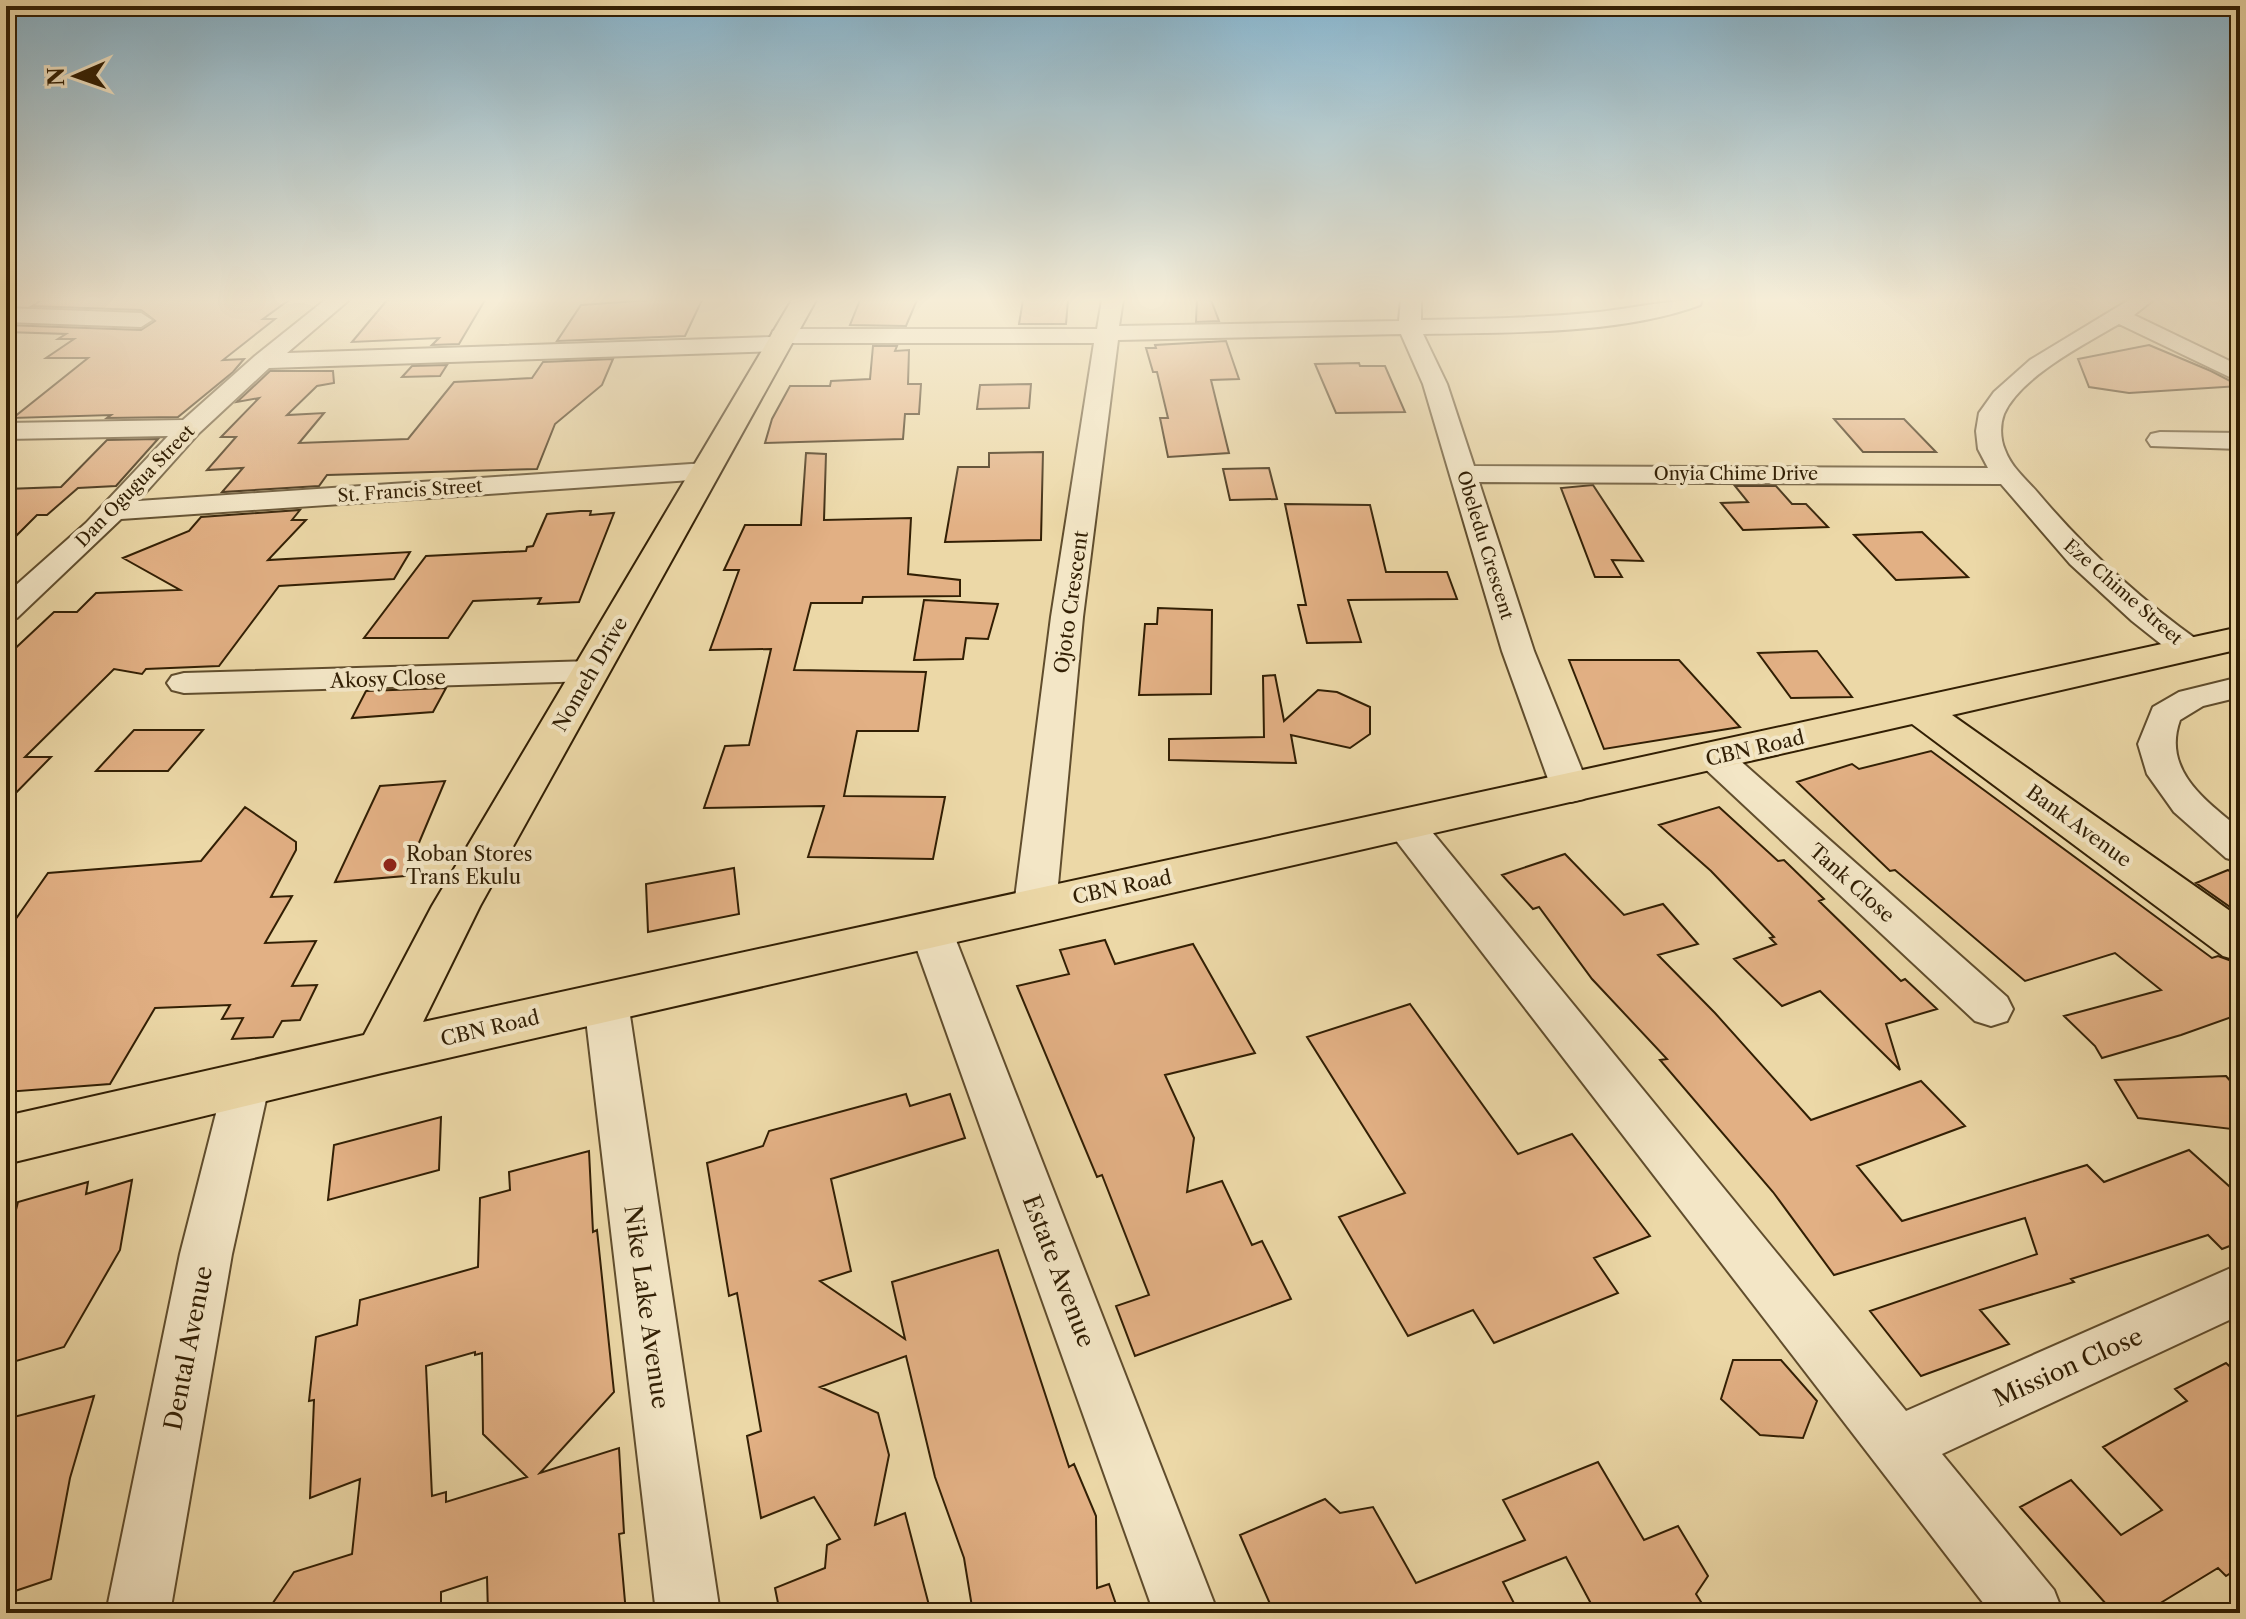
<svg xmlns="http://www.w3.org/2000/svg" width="2246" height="1619" font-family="'Libre Caslon Text',serif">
	<rect width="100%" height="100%" fill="#ecd8a7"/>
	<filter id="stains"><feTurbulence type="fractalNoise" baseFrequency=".0025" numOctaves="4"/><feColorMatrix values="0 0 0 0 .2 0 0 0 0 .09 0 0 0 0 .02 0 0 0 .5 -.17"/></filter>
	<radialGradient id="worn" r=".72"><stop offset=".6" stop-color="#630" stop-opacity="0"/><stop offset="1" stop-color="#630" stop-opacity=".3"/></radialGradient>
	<path fill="#e2b084" stroke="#321f04" stroke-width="2" fill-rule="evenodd" d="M42 300H289L263 319H275L223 360 244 359 233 372 178 417 107 418 111 415 13 418 88 358H46L74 339H58L66 334 6 332V325L141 330 155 321 141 310 32 306Z
		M387 300H485L459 344 432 345 439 338 352 342Z
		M650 300H702L685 336 557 341 581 305Z
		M860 300H917L906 326 850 325Z
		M1023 300H1068L1066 324H1019Z
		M1197 300H1211L1219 321 1196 322Z
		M1226 341 1239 379 1211 380 1229 453 1168 457 1160 418H1168L1157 372H1153L1146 348H1156L1155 345Z
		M2149 345 2211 371 2240 386 2129 393 2089 387 2078 359Z
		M873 346H897L895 351 909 350 908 384H921L919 414H905L903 439 765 443 772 419 790 386H830L831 381 870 379Z
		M613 359 602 385 555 424 537 469 327 475 319 486 222 492 243 468 207 470 236 437H221L259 398 237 402 270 371H333L334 383 317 386 287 415 324 413 299 443 408 439 454 382 532 378 543 362Z
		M1359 363 1360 366H1385L1405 412 1336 413 1315 364Z
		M447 365 440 376 402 377 412 366Z
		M1031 384 1029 408 977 409 980 385Z
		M1834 419H1904L1936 452H1863Z
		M158 439 116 486 78 488 47 515H37L6 546V489L61 487 107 440Z
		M1043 452 1041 540 945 542 958 467H989V453Z
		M806 453 826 454 824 520 911 518 908 574 960 580V596L863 597 862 603H811L794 670 926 672 918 731H857L844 796 945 797 933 859 808 857 824 806 704 808 725 746 749 745 771 649 710 650 739 570H724L745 525H801Z
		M1269 468 1277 499 1230 500 1223 469Z
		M1593 485 1643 561 1612 560 1622 577H1595L1561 488Z
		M1735 486H1776L1792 504H1806L1828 527 1743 530 1721 503 1748 502Z
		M1285 504 1370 505 1386 572H1447L1457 599 1348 600 1361 642 1307 643 1298 605H1306Z
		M300 510 292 520H306L268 560 410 552 394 579 279 586 219 666 146 669 142 674 114 669 25 757H51L6 803V657L54 612H77L96 593 180 590 123 558 189 531 201 517Z
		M580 511H591L590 515 614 513 579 602 538 604 541 598 473 601 448 638H364L426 556 526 551 527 547 533 546 547 514Z
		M1922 532 1968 577 1896 580 1854 535Z
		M924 600 998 604 988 639 966 638 963 659 914 660Z
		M1158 608 1212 610 1211 694 1139 695 1145 624H1157Z
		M1817 651 1852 697 1791 698 1758 653Z
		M1569 660H1679L1740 727 1604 749Z
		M1275 675 1284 721 1318 690 1337 692 1370 707V734L1350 748 1291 735 1296 763 1169 760V739L1264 737 1263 676Z
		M446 688 433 712 352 718 366 691Z
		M134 730H203L168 771H96Z
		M1931 751 2212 958 2218 956 2240 964V1014L2181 1035 2102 1058 2095 1046 2064 1016 2161 990 2115 953 2025 981 1895 870 1890 871 1797 782 1852 764 1859 769Z
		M445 781 405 876 335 882 380 786Z
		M245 807 296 842V850L271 897 292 896 265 943 316 941 292 986 317 985 300 1020 282 1021 273 1037 232 1039 243 1018 222 1019 230 1005 155 1008 110 1084 6 1092V933L48 873 201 861Z
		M1719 807 1778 861 1784 860 1824 899 1819 901 1901 981 1905 979 1937 1009 1886 1024 1900 1070 1820 991 1782 1006 1734 959 1776 944 1770 938 1774 937 1711 871 1659 825Z
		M1565 854 1624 915 1663 904 1698 944 1658 955 1715 1013 1811 1120 1921 1081 1965 1126 1857 1166 1902 1221 2087 1165 2104 1182 2189 1150 2240 1196V1242L2222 1249 2208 1235 2071 1279 2074 1282 1980 1310 2009 1344 1921 1376 1870 1311 2037 1254 2025 1218 1834 1275 1773 1192 1660 1060 1667 1059 1592 979 1539 907 1533 909 1502 875Z
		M734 868 739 914 648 932 646 884Z
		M2228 870 2240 879V914L2196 883Z
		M1105 940 1115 964 1193 944 1255 1053 1165 1075 1194 1138 1187 1192 1222 1181 1252 1245 1262 1241 1291 1299 1135 1356 1116 1306 1149 1295 1102 1175 1097 1177 1017 986 1069 974 1060 950Z
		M1410 1004 1518 1154 1572 1134 1650 1236 1594 1258 1618 1293 1494 1343 1473 1310 1408 1336 1339 1217 1405 1193 1307 1037Z
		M2226 1076 2240 1092V1130L2138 1118 2115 1080Z
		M906 1094 910 1106 950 1094 965 1138 831 1179 851 1271 820 1281 905 1339 892 1282 998 1250 1069 1467 1074 1464 1096 1516 1097 1588 1109 1584 1119 1613H973L964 1558 935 1477 906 1356 820 1387 878 1413 889 1455 875 1525 905 1513 931 1613H780L775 1588 825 1568 827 1545 840 1539 814 1497 761 1518 747 1436 761 1431 737 1293 729 1296 707 1163 763 1146 769 1131Z
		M441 1117 439 1170 328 1200 334 1145Z
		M589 1151 593 1232 597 1230 614 1392 540 1473 619 1448 624 1533 619 1534 626 1613H488L487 1577 441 1592V1608L426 1613H266L294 1572 352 1554 360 1479 310 1498 314 1400 309 1401 316 1337 357 1325 360 1300 478 1267 480 1198 510 1190 509 1172ZM475 1352V1355L482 1353 483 1434 527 1477 446 1502V1492L432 1496 426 1366Z
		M132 1180 120 1250 64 1347 6 1364V1249L18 1202 88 1182 86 1194Z
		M1733 1360H1781L1817 1401 1803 1438 1760 1435 1721 1399Z
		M2226 1363 2240 1376V1567L2226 1576 2218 1568 2144 1613H2114L2020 1507 2071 1480 2121 1535 2162 1510 2103 1447 2187 1401 2175 1389Z
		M94 1396 70 1478 51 1579 6 1594V1419Z
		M1598 1462 1644 1540 1678 1526 1708 1576 1696 1594 1708 1613H1596L1566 1557 1503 1582 1519 1613H1274L1240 1535 1325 1499 1340 1513 1373 1507 1416 1583 1525 1540 1503 1500Z"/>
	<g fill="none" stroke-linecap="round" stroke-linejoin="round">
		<g stroke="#604d2d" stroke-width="4">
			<path id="minor" d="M325 300H349L287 353 771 337 773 331 781 329H1097L1102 300H1123L1119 326 1399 321 1401 300H1421V320C1481 319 1540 318 1599 312 1634 308 1667 300 1702 300L1700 305C1619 335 1509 332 1423 334L1447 384 1474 466 1988 468 1978 449 1976 431 1979 413 1994 392 2030 360 2129 300H2153L2134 315 2240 366V382L2119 324C2085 344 2020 377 2004 414 2000 424 2000 439 2005 450 2011 467 2026 479 2038 493 2086 550 2140 599 2200 642L2204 649 2200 656 2188 659 2176 656 2132 621 2070 564 2001 484 1479 482 1534 651 1590 790 1584 799 1571 802 1558 799 1552 790 1502 651 1423 384 1401 334 1118 340 1083 617 1056 906 1050 916 1035 921 1020 916 1014 906 1051 617 1094 343H787L784 349 776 351 269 368 199 433 138 501 706 463 716 465 720 471 716 477 706 479 121 519 17 618 6 620V594L86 523 168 436 6 439V423L183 420 255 356Z
				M6 308 141 313 152 320 141 327 6 322Z
				M2160 432 2240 433V449L2151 446 2147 440 2151 434Z
				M592 661 604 664 609 671 604 678 592 681 184 693 172 690 167 683 172 676 184 673Z
				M2240 677V697L2203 706 2180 720C2162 770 2205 800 2240 829V862L2226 858 2174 812 2147 774 2138 744 2153 707 2179 692Z
				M1714 746 1727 749 2007 997 2013 1009 2007 1021 1991 1026 1975 1021 1701 765 1696 757 1701 749Z
				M1405 812 1419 816 1906 1411 2240 1264V1315L1942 1454 2054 1590 2063 1613H1991L1391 834 1386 825 1391 816Z
				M931 915 946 919 952 930 1218 1613H1154L910 930 916 919Z
				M606 985 622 990 628 1002 720 1613H656L584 1002 590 990Z
				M246 1067 263 1073 269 1086 232 1254 170 1613H106L180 1254 223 1086 229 1073Z"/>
		</g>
		<g stroke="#321f04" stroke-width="4">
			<path id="major" d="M792 300H816L480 906 423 1022 2240 627V649L1952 715 2240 918V961L2223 956 1912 724 382 1073 6 1164V1116L364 1035 432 906Z"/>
		</g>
		<use href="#minor" fill="#f3e6c6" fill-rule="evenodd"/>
		<use href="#major" fill="#ecd8a7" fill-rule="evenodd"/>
	</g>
	<linearGradient id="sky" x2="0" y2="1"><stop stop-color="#88b6cf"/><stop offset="0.57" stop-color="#f6edd7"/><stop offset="1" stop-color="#f6edd7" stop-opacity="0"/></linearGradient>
	<rect width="2246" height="526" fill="url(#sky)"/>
	<circle fill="#8f2418" stroke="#f3e6c6" stroke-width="3" cx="390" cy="865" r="8"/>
	<g text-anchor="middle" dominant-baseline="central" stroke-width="8" stroke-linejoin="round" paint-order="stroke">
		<g font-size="18" fill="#321f04" stroke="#f3e6c6">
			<text x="1736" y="474">Onyia Chime Drive</text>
			<text transform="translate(135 486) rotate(-46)">Dan Ogugua Street</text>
			<text transform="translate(410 491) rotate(-4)">St. Francis Street</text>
			<text transform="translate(1485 545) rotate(73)">Obeledu Crescent</text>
			<text transform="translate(2123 592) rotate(41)">Eze Chime Street</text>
		</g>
		<g font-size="20" fill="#321f04" stroke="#f3e6c6">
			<text transform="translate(1071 602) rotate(-82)">Ojoto Crescent</text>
			<text transform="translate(590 674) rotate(-60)">Nomeh Drive</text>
			<text transform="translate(388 679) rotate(-2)">Akosy Close</text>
			<text transform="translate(1755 748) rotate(-13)">CBN Road</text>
			<text transform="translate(2079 826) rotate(36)">Bank Avenue</text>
			<text transform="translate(1852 883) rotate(42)">Tank Close</text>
			<text transform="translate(1122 887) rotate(-12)">CBN Road</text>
			<text transform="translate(490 1028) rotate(-13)">CBN Road</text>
		</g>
		<g font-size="20" fill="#321f04" stroke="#f3e6c6" text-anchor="start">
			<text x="406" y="854">Roban Stores<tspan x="406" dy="23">Trans Ekulu</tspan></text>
		</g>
		<g font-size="24" fill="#321f04" stroke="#f3e6c6">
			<text transform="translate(1059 1271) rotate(69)">Estate Avenue</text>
			<text transform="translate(647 1307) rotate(82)">Nike Lake Avenue</text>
			<text transform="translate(188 1348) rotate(-79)">Dental Avenue</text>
			<text transform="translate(2068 1367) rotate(-24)">Mission Close</text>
		</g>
	</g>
	<rect width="2246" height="1619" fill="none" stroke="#ecd8a7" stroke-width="32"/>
	<rect x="8" y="8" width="2230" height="1603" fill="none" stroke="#321f04" stroke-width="4"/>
	<rect x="16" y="16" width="2214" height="1587" fill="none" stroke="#321f04" stroke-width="2"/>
	<g transform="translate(76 76) rotate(268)" stroke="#f3e6c6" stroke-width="6" paint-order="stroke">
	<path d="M0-6L14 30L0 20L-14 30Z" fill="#321f04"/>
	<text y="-12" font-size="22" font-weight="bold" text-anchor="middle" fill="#321f04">N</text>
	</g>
	<rect width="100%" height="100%" filter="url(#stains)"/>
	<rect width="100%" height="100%" fill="url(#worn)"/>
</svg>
